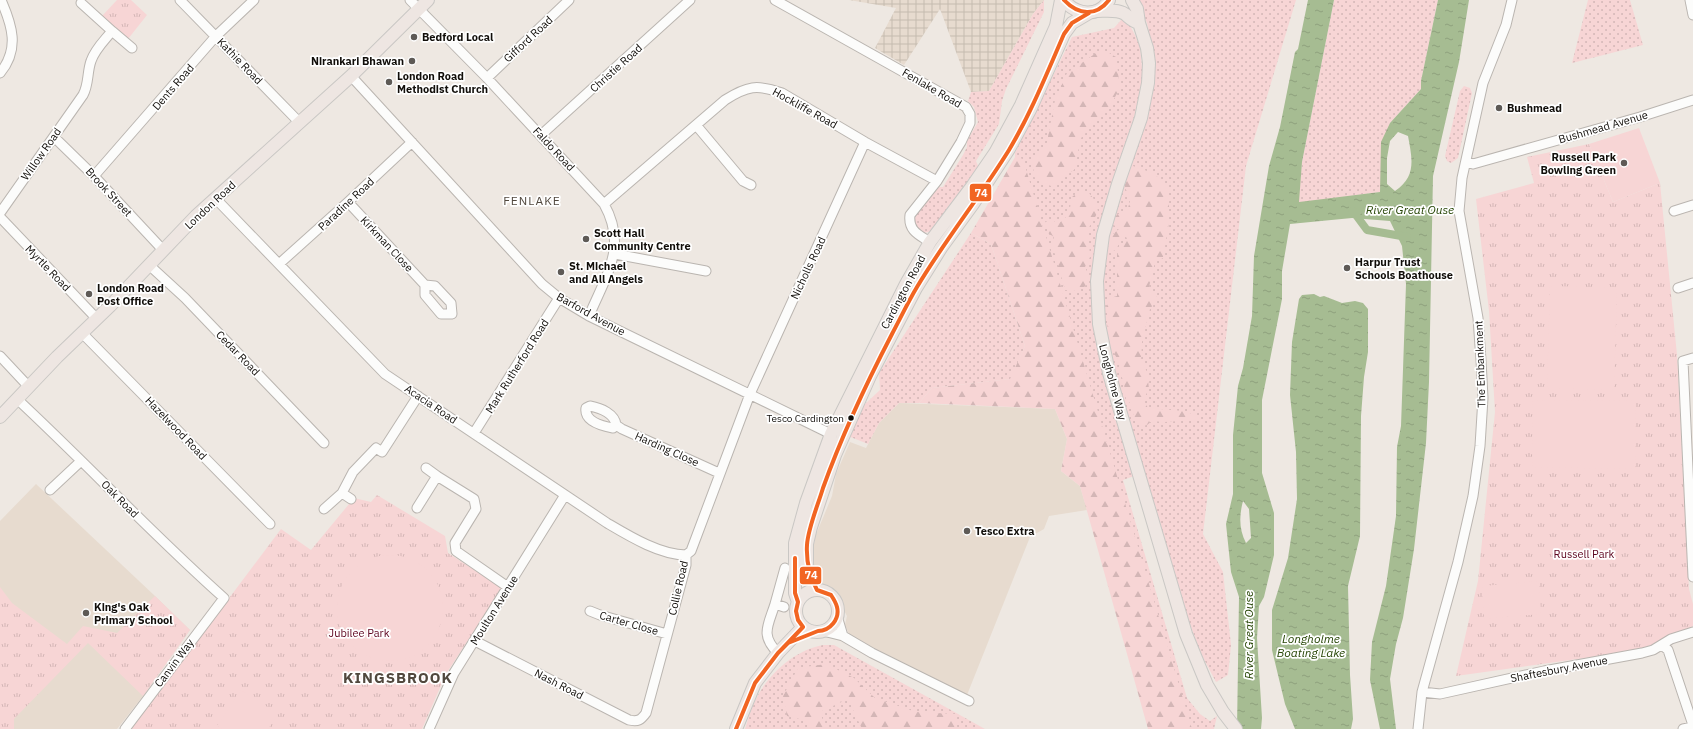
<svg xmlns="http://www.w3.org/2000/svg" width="1693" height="729" font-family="'IBM Plex Sans',sans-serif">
	<defs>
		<pattern id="industrial-grid" width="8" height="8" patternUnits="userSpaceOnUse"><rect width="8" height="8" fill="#e7dbcf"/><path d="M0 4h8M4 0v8" fill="none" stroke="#c5bbb0"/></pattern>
		<pattern id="grass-dots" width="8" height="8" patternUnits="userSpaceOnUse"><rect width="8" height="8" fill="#f7d5d5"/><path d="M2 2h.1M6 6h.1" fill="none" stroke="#d3b6b6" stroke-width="1.8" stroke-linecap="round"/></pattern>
		<pattern id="forest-firs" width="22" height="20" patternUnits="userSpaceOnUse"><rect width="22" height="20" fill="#f7d5d5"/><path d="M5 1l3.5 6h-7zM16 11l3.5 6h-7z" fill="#d3b6b6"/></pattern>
		<pattern id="park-tufts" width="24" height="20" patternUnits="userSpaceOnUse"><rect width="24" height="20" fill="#f7d5d5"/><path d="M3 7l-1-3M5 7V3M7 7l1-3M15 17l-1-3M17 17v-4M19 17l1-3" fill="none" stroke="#d3b6b6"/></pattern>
		<pattern id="water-ripples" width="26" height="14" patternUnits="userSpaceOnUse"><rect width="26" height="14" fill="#a6bc92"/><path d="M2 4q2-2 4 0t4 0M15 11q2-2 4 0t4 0" fill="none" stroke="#8ea07d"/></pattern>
	</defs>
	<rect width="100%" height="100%" fill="#eee8e2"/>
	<path fill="#e7dbcf" d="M899 403 1055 409 1067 439 1061 471 1080 486 1087 510 1049 516 1044 529 1030 537 967 695 850 636 845 625 847 616 832 588 819 582 815 577 812 558 815 537 832 496 836 474 850 442 866 448 879 423Z
		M36 484 155 596 190 630 143 696 117 729H0V521Z"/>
	<path fill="url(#industrial-grid)" d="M849 0H1044L1033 14 989 91 971 92 940 9 904 65 875 48 896 8Z"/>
	<path fill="url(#grass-dots)" d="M1044 0V12L1006 89 1002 101 999 124 976 161 978 166 934 229C929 232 925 234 919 231 902 222 932 195 939 187H943L963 155 967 147V141L978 122 974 107 968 101 971 92 989 91 1033 14Z
		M1136 0H1296L1246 166 1203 534 1223 572 1231 645 1228 675 1216 682 1200 652 1185 610 1111 362 1103 325 1101 298 1108 230 1154 56 1147 23Z
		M1334 0H1438L1421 81V89L1390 123 1380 192 1298 203 1302 162Z
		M1588 0H1630L1643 45 1572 63Z
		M1122 19 1128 22 1135 35 1140 47 1143 78 1135 114 1100 223 1093 263 1091 291 1093 315 1134 476 1123 480 1187 698 1200 714 1210 721 1217 716 1214 729H1184L1015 157V153L1072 37 1114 28Z
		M1464 86 1470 88 1472 93 1458 158 1451 163 1447 161 1445 156 1460 91Z
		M971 233 991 244 1025 346 1011 379 932 388 919 403H899L879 423 868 444 848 436 864 405 880 390 879 373Z
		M823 645H834L985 729H745C748 720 750 711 754 703 766 676 794 650 823 645Z"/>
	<path fill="url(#forest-firs)" d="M1102 49 1116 57 1120 88 1110 106 1081 138 1074 170 1051 186 1035 179 1032 161 1046 147 1055 100 1067 73Z
		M1015 157 1023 159 1192 729H1148L1080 486 1061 471 1067 439 1055 409 919 403 932 388 1010 379 1025 346 991 244 971 233Z
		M1130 165 1150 172 1159 178 1169 192V222L1163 258 1155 262 1148 291 1156 293 1157 299 1150 309 1142 342 1141 359 1147 372 1149 389 1143 400 1148 408 1183 411 1196 415V420L1164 422 1152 421 1147 425 1141 426 1134 418 1131 404 1126 399 1124 384 1119 368V362L1110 346 1107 322V299L1117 296V255L1127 238 1123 235 1116 250 1110 252 1106 249 1108 238 1119 229 1121 223 1115 226 1112 223 1114 217 1128 208 1131 198C1121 184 1124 180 1130 165Z
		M1079 191 1089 193 1096 202 1098 212 1088 229 1090 257 1085 267 1089 276 1086 286 1074 291 1065 290 1052 244 1054 237 1048 233 1045 222 1051 220 1059 223C1070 215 1070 212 1071 198Z
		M826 664 854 678 875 698 916 712 956 714 955 729H862L848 699 820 712 826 729H812L808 721 787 716 783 696 798 668Z"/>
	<path fill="url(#park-tufts)" d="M117 0H131L147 15 128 39 102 16Z
		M1589 144 1613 202 1660 183 1677 355 1689 589 1693 604V626L1649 646 1627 652 1456 676 1478 581 1495 412 1489 311 1476 199 1534 183 1527 157Z
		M377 495 445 536 448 553 502 588 446 674 422 729H131L281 529 311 550 354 498 371 502Z
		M0 587 12 603 67 644 83 626 117 633 155 596 190 630 143 696 88 643 14 719V729H0Z"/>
	<path fill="#f7d5d5" d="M1639 128 1660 183 1613 202 1589 144Z
		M1550 286 1617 288 1614 390 1547 388Z
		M1533 400 1636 401 1635 469 1532 467Z
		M337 608a53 53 0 1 1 106 0a53 53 0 1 1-106 0Z
		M1539 581 1541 614 1484 619 1482 586Z
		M241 690 278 714 268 729H222L217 726Z"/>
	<path fill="url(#water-ripples)" fill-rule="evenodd" d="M1308 0H1334L1302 162 1299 202 1380 192 1381 142 1390 123 1421 89V81L1438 0H1469L1459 62 1433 176 1429 382 1426 443 1414 549 1403 618 1396 644 1390 679 1396 729H1380L1370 680 1372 642 1386 586 1396 516 1397 447 1401 426 1406 284 1402 246 1390 221 1352 218 1290 224 1282 271V299L1262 400V473L1274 513V555L1264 597 1259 606 1257 638 1262 718 1261 729H1237L1239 597 1231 572 1226 524 1233 494V435L1238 386 1243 368 1252 316 1254 256 1269 166 1280 127 1295 52 1298 49ZM1398 132 1408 136C1412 158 1417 176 1395 191L1387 184V158L1390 141ZM1243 501 1249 509 1251 538 1246 543C1239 530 1239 516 1243 501Z
		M1314 294 1320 297 1324 296 1342 303 1355 301 1363 303 1368 309V352L1364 377 1361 416 1360 536 1348 586 1350 675 1353 719 1351 729H1295L1285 704 1272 650V610L1288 558 1297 499 1296 452 1290 395 1292 342 1299 299 1302 295Z"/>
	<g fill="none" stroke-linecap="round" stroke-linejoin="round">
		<path stroke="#a6bc92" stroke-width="8" d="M1353 211 1367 230 1407 237"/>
		<g stroke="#bab5b0" stroke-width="11">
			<path id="minor" d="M180 0 300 123
				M410 0 487 78 604 204C628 247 606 275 589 316
				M775 0 966 107 970 114V123L961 142 937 181 910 215C908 231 919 235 930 242
				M1690 0 1693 15
				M112 31 132 48
				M0 73C20 49 12 25 1 0
				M351 76 542 284 559 298 589 316 831 434
				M487 78 569 0
				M696 125 743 181 751 185
				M541 135 690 0
				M54 137 94 176 163 250
				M1466 162 1473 164 1640 117 1693 100
				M94 176 216 36 254 0
				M216 199 385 374 607 523C629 536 660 555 686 555
				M348 202 425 285
				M604 204 725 100C747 86 757 84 782 93L865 142 937 181
				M1674 211 1693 205
				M0 213 83 95C89 84 87 72 91 61 95 49 104 41 112 31L81 3
				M0 217 97 319
				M615 254 706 271
				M279 264 348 202 412 142
				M149 265 185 298 324 443
				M425 285 435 286 451 303 452 314H441L425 295Z
				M1678 288 1693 283
				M82 333 270 524
				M0 356 29 387
				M1693 358 1683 361 1693 577
				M17 399C87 464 152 534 224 598L125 729
				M590 406C601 408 615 414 616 425L613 428C602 426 584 421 586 408Z
				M616 425 622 429 719 473
				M474 433 559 298
				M426 468 437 476
				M50 490 81 461
				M342 493 351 499
				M417 508 437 476 474 499 476 509 455 543 456 551 508 587
				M324 509 342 493 353 472 376 448 382 452 418 396
				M686 555 691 551 750 394 865 142
				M775 604 785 568
				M590 611 600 615 667 634
				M823 631 843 636 837 616
				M843 636 872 653 969 701
				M475 641 629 720C638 722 641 720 646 713L686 565V555
				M1662 645 1668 650 1693 725
				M778 653C760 635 768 626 775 604L784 607
				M1422 692 1440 694 1544 671 1642 653 1653 650 1671 639 1693 632
				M429 729 454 673 565 495
				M1418 729 1422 692 1458 562 1473 496 1480 446 1483 398 1481 360 1478 318 1459 211 1462 178 1483 83 1506 25 1512 0
				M1683 729 1693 727"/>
		</g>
		<g stroke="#c9c7c4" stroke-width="14">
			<path id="major" d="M1064 0C1075 15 1099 18 1109 0
				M1132 0 1137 9 1139 23 1147 48 1149 63 1148 83 1141 118 1118 184 1103 235 1097 281 1099 324 1109 373 1186 634 1207 685 1223 712 1236 729
				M1096 11C1105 11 1117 9 1125 14 1130 18 1132 21 1139 23
				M0 417 57 357 110 306 196 216 351 76 428 0
				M817 590 810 577 807 565V544L811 527 835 455 870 376 916 288 941 248 973 204 1009 149 1030 110 1064 34 1072 23 1089 13
				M796 611a21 21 0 1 1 42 0a21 21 0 1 1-42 0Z
				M798 602 795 593V543L806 503 831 434 906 284 930 242 973 185 995 153 1021 105 1056 26 1061 0
				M736 729 755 683 778 653 803 627"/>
		</g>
		<use href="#minor" stroke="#fcfcfb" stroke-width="9"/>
		<use href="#major" stroke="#eee6e2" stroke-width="12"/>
		<g stroke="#fff" stroke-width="7">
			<path id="bus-1" d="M1064 0C1078 15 1096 17 1109 0
				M782 649 803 627 798 620 796 611 798 602 795 593V558
				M736 729 755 683 778 653 788 643 818 631C830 631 840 619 837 607 836 603 833 598 831 595L817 590C809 575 806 562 807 545 808 528 818 505 823 488 842 435 866 384 892 334 900 319 908 302 917 287 945 240 980 197 1009 150 1031 113 1047 73 1064 34L1072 23 1089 13"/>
		</g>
		<use href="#bus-1" stroke="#f26522" stroke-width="4"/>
	</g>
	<g fill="#5e5a56" stroke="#fff" stroke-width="1.5">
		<circle cx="414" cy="37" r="4"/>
		<circle cx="412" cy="61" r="4"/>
		<circle cx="389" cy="82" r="4"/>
		<circle cx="1499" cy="108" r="4"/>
		<circle cx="1624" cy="163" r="4"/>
		<circle cx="586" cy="239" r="4"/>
		<circle cx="1347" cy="268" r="4"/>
		<circle cx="561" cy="272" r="4"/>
		<circle cx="89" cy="294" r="4"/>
		<circle cx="967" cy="531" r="4"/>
		<circle cx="86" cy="613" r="4"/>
	</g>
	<circle fill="#110e0a" stroke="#fff" stroke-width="1.5" cx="851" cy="418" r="3.5"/>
	<g text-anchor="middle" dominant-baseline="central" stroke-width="3.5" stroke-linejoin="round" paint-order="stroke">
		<g font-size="10" fill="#110e0a" stroke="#fff" text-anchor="end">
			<text x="844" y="418">Tesco Cardington</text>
		</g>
		<g font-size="11" font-weight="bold" fill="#110e0a" stroke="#fff" text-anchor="start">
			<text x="422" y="37">Bedford Local</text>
			<text x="404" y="61" text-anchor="end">Nirankari Bhawan</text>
			<text x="397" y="76">London Road<tspan x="397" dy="13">Methodist Church</tspan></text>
			<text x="1507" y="108">Bushmead</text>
			<text x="1616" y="157" text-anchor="end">Russell Park<tspan x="1616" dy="13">Bowling Green</tspan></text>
			<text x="594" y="233">Scott Hall<tspan x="594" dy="13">Community Centre</tspan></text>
			<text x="1355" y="262">Harpur Trust<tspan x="1355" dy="13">Schools Boathouse</tspan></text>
			<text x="569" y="266">St. Michael<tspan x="569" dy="13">and All Angels</tspan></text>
			<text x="97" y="288">London Road<tspan x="97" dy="13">Post Office</tspan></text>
			<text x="975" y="531">Tesco Extra</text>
			<text x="94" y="607">King's Oak<tspan x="94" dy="13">Primary School</tspan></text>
		</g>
		<g font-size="11" fill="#110e0a" stroke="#fff">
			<text transform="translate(528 39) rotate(-43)">Gifford Road</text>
			<text transform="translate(240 61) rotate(46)">Kathie Road</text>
			<text transform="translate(616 68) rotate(-42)">Christie Road</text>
			<text transform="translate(173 87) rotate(-49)">Dents Road</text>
			<text transform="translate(932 88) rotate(30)">Fenlake Road</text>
			<text transform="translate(805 108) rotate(29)">Hockliffe Road</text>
			<text transform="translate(1603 127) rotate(-16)">Bushmead Avenue</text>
			<text transform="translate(554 149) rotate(47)">Faldo Road</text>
			<text transform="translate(41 154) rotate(-55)">Willow Road</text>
			<text transform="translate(109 192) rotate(47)">Brook Street</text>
			<text transform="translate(346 204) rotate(-43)">Paradine Road</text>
			<text transform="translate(210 205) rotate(-43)">London Road</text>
			<text transform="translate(387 244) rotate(47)">Kirkman Close</text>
			<text transform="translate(48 268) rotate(46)">Myrtle Road</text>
			<text transform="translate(808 268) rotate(-65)">Nicholls Road</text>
			<text transform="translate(903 292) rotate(-62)">Cardington Road</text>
			<text transform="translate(591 314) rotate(29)">Barford Avenue</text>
			<text transform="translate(238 353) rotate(46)">Cedar Road</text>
			<text transform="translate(1480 364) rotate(-92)">The Embankment</text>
			<text transform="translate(517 366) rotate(-58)">Mark Rutherford Road</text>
			<text transform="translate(1113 382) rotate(75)">Longholme Way</text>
			<text transform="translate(431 404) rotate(34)">Acacia Road</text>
			<text transform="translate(176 428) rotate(46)">Hazelwood Road</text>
			<text transform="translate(667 449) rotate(24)">Harding Close</text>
			<text transform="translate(120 499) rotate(45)">Oak Road</text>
			<text transform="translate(678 588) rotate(-77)">Collie Road</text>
			<text transform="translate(494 610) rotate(-58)">Moulton Avenue</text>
			<text transform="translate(629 623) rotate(16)">Carter Close</text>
			<text transform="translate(174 663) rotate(-53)">Canvin Way</text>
			<text transform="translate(1559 669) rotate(-11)">Shaftesbury Avenue</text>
			<text transform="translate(559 684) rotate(27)">Nash Road</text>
		</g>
		<g font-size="11" fill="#5d041e" stroke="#fff">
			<text x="1584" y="554">Russell Park</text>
			<text x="359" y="633">Jubilee Park</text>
		</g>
		<g font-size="12" letter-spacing="1" fill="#51483e" stroke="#fff">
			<text x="532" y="200">FENLAKE</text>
		</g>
		<g font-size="12" font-style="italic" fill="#274606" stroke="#fff">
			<text x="1410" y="209">River Great Ouse</text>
			<text transform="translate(1248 635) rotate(-90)">River Great Ouse</text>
			<text x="1311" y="638">Longholme<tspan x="1311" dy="14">Boating Lake</tspan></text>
		</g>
		<g font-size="15" font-weight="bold" letter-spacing="1" fill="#51483e" stroke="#fff">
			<text x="398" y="677">KINGSBROOK</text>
		</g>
	</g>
	<g stroke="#fff" stroke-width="1.5">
		<rect x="969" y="183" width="23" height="19" rx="4" fill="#f26522"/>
		<rect x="799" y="566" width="23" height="19" rx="4" fill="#f26522"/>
	</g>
	<g font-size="11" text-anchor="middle" font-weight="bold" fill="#fff">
		<text x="981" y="197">74</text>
		<text x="811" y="579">74</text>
	</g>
</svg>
